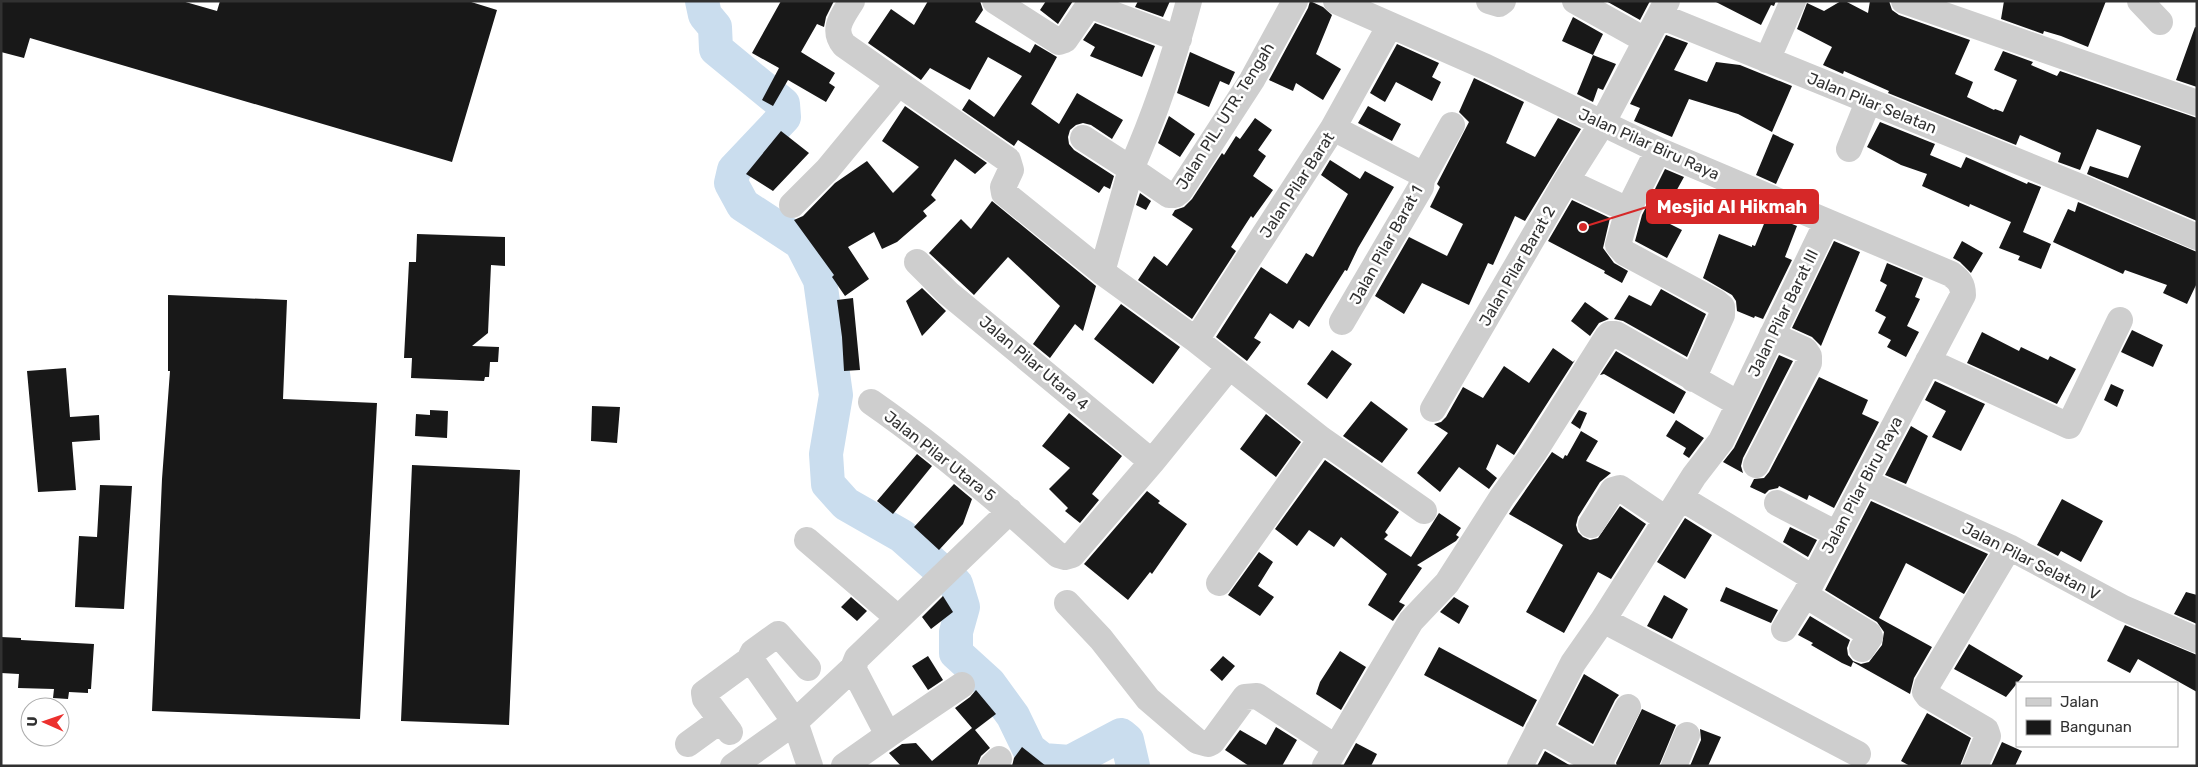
<svg xmlns="http://www.w3.org/2000/svg" width="2198" height="767" font-family="Rubik,sans-serif">
	<rect width="100%" height="100%" fill="#fff"/>
	<g fill="none" stroke-linecap="round" stroke-linejoin="round">
		<path stroke="#caddee" stroke-width="34" d="M702 1 705 15 715 27 716 49 783 104 784 117 734 170 731 183 743 205 801 243 820 280 836 395 826 454 828 484 846 504 902 536 956 584 963 607 956 632V653L989 683 1013 716 1029 749 1043 760 1070 762 1121 735 1127 740 1133 766"/>
	</g>
	<path fill="#181818" d="M1 1H182L217 11 220 1H468L497 10 452 162 30 38 24 58 1 52Z
		M781 1H834L826 17 824 27 817 24 801 52 835 73 829 83 835 87 826 102 788 80 773 106 762 100 779 68 752 53Z
		M928 1H980L983 10 975 22 1030 53 1035 44 1057 57 1031 104 1059 124 1077 93 1123 120 1112 139 1091 125 1083 123 1076 125 1070 130 1068 137 1069 144 1074 150 1114 176 1110 189 1104 186 1099 193 1018 140 1014 146 962 110 969 99 994 117 1022 76 988 57 970 90 930 68 921 80 868 43 891 9 914 25Z
		M1046 1H1073L1058 24 1040 10Z
		M1138 1H1170L1163 17 1135 7Z
		M1310 1 1323 7 1332 15 1316 54 1341 69 1323 100 1296 83 1293 91 1269 80 1308 8Z
		M1606 1H1650L1640 20Z
		M1714 1H1776L1774 6 1771 5 1761 25Z
		M1841 1H1845L1868 13 1870 1H1889L1892 10 1899 15 1970 40 1955 74 1973 82 1967 97 1994 110 1995 109 2003 112 2017 80 1994 70 2003 51 2033 62 2031 65 2057 76 2060 71 2197 118V221L2087 174 2090 166 2128 178 2141 146 2097 129 2080 170 2058 162 2061 153 2020 135 2016 145 1888 93 1889 91 1844 71 1843 74 1823 65 1832 47 1797 29 1807 3 1824 11Z
		M2004 1H2106L2088 47 2061 36 2044 31 2043 34 2001 19Z
		M1573 17 1603 34 1593 55 1562 41Z
		M1095 23 1155 46 1142 77 1090 56 1095 47 1083 40Z
		M2195 27 2197 28V87L2176 80Z
		M1666 35 1688 43 1674 70 1707 82 1716 62 1740 65 1792 86 1772 132 1738 114 1689 99 1672 137 1634 121 1640 108 1630 104Z
		M1397 44 1439 63 1432 77 1441 82 1432 101 1396 82 1385 102 1370 93Z
		M1190 52 1235 72 1229 85 1220 81 1209 107 1177 93Z
		M1593 55 1616 64 1603 90 1598 88 1593 102 1577 94Z
		M1474 78 1524 102 1506 143 1535 157 1558 118 1581 129 1525 221 1515 216 1493 265 1488 263 1469 305 1422 283 1404 314 1375 296 1409 237 1447 256 1463 224 1430 207 1440 187 1437 184 1469 122 1459 112Z
		M905 106 987 163 975 174 955 159 931 195 936 200 923 211 927 216 897 242 882 249 874 232 848 247 869 279 845 296 832 277 834 275 794 220 803 216 835 183 867 161 893 193 919 167 882 141Z
		M1368 106 1401 124 1392 141 1358 123Z
		M1169 116 1195 134 1180 157 1158 143Z
		M1255 118 1272 130 1258 150 1266 156 1253 176 1273 190 1253 218 1251 216 1231 247 1236 251 1192 319 1138 280 1154 256 1167 266 1193 229 1172 215 1175 210 1184 207 1192 199 1222 153 1224 155 1236 136 1240 139Z
		M1880 122 1935 144 1930 155 1961 168 1966 157 2027 184 2028 182 2041 187 2023 232 2051 244 2041 269 2018 260 2020 256 1999 248 2011 222 1970 204 1969 207 1922 186 1927 174 1901 165 1867 147Z
		M781 131 809 153 773 191 746 174Z
		M1773 134 1794 144 1776 184 1756 175Z
		M1330 160 1360 179 1365 171 1394 187 1358 248 1347 271 1345 270 1309 327 1299 320 1293 329 1270 313 1254 338 1261 342 1247 361 1216 337 1261 267 1287 284 1306 253 1313 257 1348 194 1321 175Z
		M1665 169 1684 177 1669 204H1671L1664 221 1682 230 1667 258 1635 241 1642 215Z
		M1140 193 1151 201 1146 210 1136 205Z
		M1572 200 1610 218 1603 248 1614 263 1628 271 1622 283 1604 273 1605 271 1548 241Z
		M992 201 1096 286 1083 331 1075 324 1050 358 1033 344 1060 306 1008 257 974 295 929 253 961 219 971 229Z
		M2078 202 2197 252V283L2187 304 2163 293 2167 285 2125 270 2123 274 2053 242 2068 209 2075 212Z
		M1768 214 1797 226 1785 257 1792 260 1763 319 1755 316 1754 318 1737 311 1736 301 1732 295 1703 278 1719 234 1752 247V245L1755 246Z
		M417 234 505 237V266L491 265 488 333 472 346 499 347 498 362H490L489 377H485L484 381 411 378 412 358H404L409 262H416Z
		M1834 241 1860 252 1821 346 1812 337 1792 328Z
		M1962 241 1983 253 1971 273 1960 262 1953 258Z
		M1887 263 1923 278 1915 297 1920 299 1907 326 1919 332 1906 357 1887 347 1891 340 1878 333 1886 317 1875 311 1887 285 1880 281Z
		M922 288 946 311 922 336 906 301Z
		M1661 289 1706 314 1687 357 1623 321 1614 319 1629 295 1651 306Z
		M168 295 287 300 283 399 377 403 360 719 152 711 162 479 170 371H168Z
		M853 298 860 370 844 371 842 337 837 300Z
		M1585 302 1609 319 1599 323 1590 336 1571 321Z
		M1121 304 1180 347 1153 384 1094 339Z
		M2132 330 2163 345 2153 367 2121 352Z
		M1982 332 2019 351 2021 347 2048 360 2050 356 2076 369 2057 404 1967 363Z
		M1553 348 1573 362 1575 360 1514 455 1497 444 1486 469 1497 478 1489 489 1459 467 1440 492 1417 473 1448 433 1434 424 1441 422 1446 417 1463 387 1483 398 1504 366 1529 383Z
		M1332 350 1352 364 1327 399 1307 384Z
		M1616 351 1686 392 1674 414 1604 374 1600 375Z
		M1779 355 1793 361 1743 458 1741 466 1743 473 1723 462 1734 448Z
		M66 368 70 417 99 415 100 440 72 442 76 490 38 492 27 371Z
		M1819 377 1868 400 1862 414 1879 422 1834 508 1809 495 1807 500 1779 486 1778 488 1769 490 1765 494 1750 487 1754 479 1764 478 1769 472Z
		M1935 381 1985 404 1961 451 1932 437 1946 411 1925 400Z
		M2111 384 2124 390 2117 407 2104 400Z
		M1371 401 1408 429 1382 463 1343 436Z
		M592 406 620 407 617 443 591 441Z
		M430 410 448 411 447 438 415 436 416 414 430 415Z
		M1579 410 1587 413 1580 429 1571 423Z
		M1069 413 1122 456 1092 494 1099 500 1080 523 1065 511 1068 508 1049 489 1070 468 1042 446Z
		M1266 414 1301 442 1276 477 1240 449Z
		M1676 420 1704 438 1689 458 1683 454 1686 448 1666 436Z
		M1911 426 1928 436 1906 484 1885 475Z
		M1581 431 1598 441 1586 461 1611 473 1600 482 1578 517 1576 525 1578 532 1583 537 1590 540 1598 538 1620 506 1646 524 1611 579 1598 572 1564 633 1526 612 1563 545 1509 514 1552 452 1563 459 1565 455 1567 456Z
		M917 454 932 466 893 514 877 501Z
		M1325 460 1399 512 1385 532 1388 535 1384 539 1411 557 1439 513 1461 528 1456 535 1459 537 1456 541 1417 565 1422 568 1399 602 1405 605 1393 621 1368 605 1387 574 1341 537 1334 547 1309 530 1297 546 1275 529Z
		M412 465 520 470 509 725 401 721Z
		M954 484 972 499 963 524 939 550 914 527Z
		M100 485 132 486 124 609 75 607 79 536 97 537Z
		M1147 491 1160 501 1158 503 1187 524 1152 574 1150 572 1128 600 1084 564Z
		M2062 499 2103 521 2081 562 2061 551 2058 556 2037 545Z
		M1871 501 1988 554 1964 594 1906 563 1879 618 1932 647 1914 678 1910 694 1853 662 1851 667 1842 663 1811 645 1813 643 1798 635 1810 616 1850 640 1847 648 1848 655 1853 661 1861 664 1869 662 1882 645 1884 632 1877 622 1825 590Z
		M1685 518 1712 535 1685 579 1657 562Z
		M1790 527 1817 540 1808 557 1783 542Z
		M1259 552 1273 562 1258 586 1274 597 1260 616 1228 595Z
		M1726 587 1778 610 1771 623 1720 601Z
		M2186 592 2197 595V624L2174 614Z
		M1664 595 1688 609 1672 639 1647 626Z
		M943 596 953 612 931 629 922 617Z
		M851 597 867 611 857 621 841 607Z
		M1454 597 1469 606 1459 624 1440 612Z
		M2125 625 2197 655V692L2138 659 2130 673 2107 661Z
		M1 637 21 638V640L94 644 91 689H88V693L69 692 68 699 53 698 54 689 18 688 19 674 1 673Z
		M1969 644 2023 676 2006 697 1954 669Z
		M1439 647 1537 700 1523 727 1424 675Z
		M1340 651 1366 667 1341 710 1316 694 1320 682Z
		M928 656 943 680 928 690 912 666Z
		M1223 656 1235 666 1222 681 1210 670Z
		M1584 674 1619 695 1615 700 1593 744 1558 724Z
		M976 690 996 714 975 730 990 748 981 756 977 766H901L889 753 902 744 916 743 932 761 972 728 955 708 970 697Z
		M1642 709 1676 725 1659 766H1617L1616 763Z
		M1927 713 1971 738 1960 766H1910L1901 761Z
		M1276 727 1297 740 1282 766H1249L1225 750 1240 730 1266 745Z
		M1700 729 1721 737 1708 766H1690L1701 740Z
		M2002 742 2022 751 2015 766H1991Z
		M1356 743 1377 754 1371 766H1343Z
		M1022 747 1046 766H1012L1014 758Z
		M1545 751 1571 766H1537Z"/>
	<g fill="none" stroke-linecap="round" stroke-linejoin="round">
		<path stroke="#cecece" stroke-width="26" d="M852 1C843 16 831 29 844 45L1008 160 1011 170 1003 187 1004 193 1102 272 1196 340 1321 439 1424 511
			M995 1 1059 42 1065 40 1089 5 1179 39
			M1189 1C1174 58 1155 115 1131 169L1169 195H1175L1180 191 1252 80 1295 1
			M1336 1 1486 67 1658 150 1951 274C1959 280 1963 284 1963 295L1805 595 1784 629
			M1489 1 1499 4 1503 1
			M1575 1 1645 40
			M1904 1 2197 103
			M2140 1 2160 22
			M1660 16 2083 188 2197 237
			M1767 60 1793 1
			M1333 128 1418 172 1422 179 1421 187 1342 322
			M1083 138 1131 169 1102 272
			M1849 149 1868 102
			M1658 150 1628 210 1618 245 1625 253 1716 302 1722 307V315L1693 379
			M1422 179 1452 125
			M1566 181 1628 210
			M792 205 827 170 898 84
			M917 262 948 293 1152 462
			M1196 340 1333 128 1390 25
			M1928 361 2069 426 2120 320
			M871 402C937 448 998 500 1058 555L1065 557 1072 555 1152 462 1229 367
			M1433 409 1566 181 1602 124 1667 1
			M1756 465 1809 363V356L1805 350 1772 335
			M1865 482 2009 547 2123 608 2197 640
			M1681 498 1813 578
			M1777 503 1837 534
			M1591 525 1613 490 1620 488 1666 519
			M807 540 898 618
			M1219 583 1321 439
			M1805 595 1869 634 1870 637 1862 649
			M1067 603 1101 639 1148 699 1197 741 1208 744 1212 742 1245 697 1257 696 1335 747
			M1603 620 1858 754
			M748 662 753 652 778 634 808 668
			M1538 730 1602 766
			M730 732 705 699 704 693 745 663 754 664 795 722 810 766
			M888 735 962 685
			M688 744 721 720
			M1599 764 1628 707
			M733 766 795 722 853 668
			M844 766 888 735 853 668 857 658 1010 511
			M992 766 999 759
			M1325 766 1411 621 1447 583 1502 497 1533 454 1607 337 1610 334H1616L1739 404
			M1520 766 1573 663 1603 620 1694 476 1721 441 1827 222
			M1674 766 1687 735
			M1975 766 1988 736 1986 730 1928 696 1925 692 1927 685 2009 547"/>
	</g>
	<g text-anchor="middle" dominant-baseline="central" stroke-width="5" stroke-linejoin="round" paint-order="stroke">
		<g font-size="16" fill="#313131" stroke="#fff">
			<text transform="translate(1872 103) rotate(22)">Jalan Pilar Selatan</text>
			<text transform="translate(1225 116) rotate(-58)">Jalan PIL. UTR. Tengah</text>
			<text transform="translate(1649 144) rotate(24)">Jalan Pilar Biru Raya</text>
			<text transform="translate(1297 185) rotate(-57)">Jalan Pilar Barat</text>
			<text transform="translate(1386 245) rotate(-61)">Jalan Pilar Barat 1</text>
			<text transform="translate(1517 266) rotate(-60)">Jalan Pilar Barat 2</text>
			<text transform="translate(1783 313) rotate(-64)">Jalan Pilar Barat III</text>
			<text transform="translate(1034 363) rotate(40)">Jalan Pilar Utara 4</text>
			<text transform="translate(940 456) rotate(38)">Jalan Pilar Utara 5</text>
			<text transform="translate(1862 485) rotate(-62)">Jalan Pilar Biru Raya</text>
			<text transform="translate(2031 561) rotate(27)">Jalan Pilar Selatan V</text>
		</g>
	</g>
	<path fill="none" stroke="#d62828" stroke-width="2" d="M1583 227L1647 207"/>
	<circle fill="#d62828" stroke="#fff" stroke-width="2" cx="1583" cy="227" r="5"/>
	<rect fill="#d62828" stroke="#d62828" stroke-width="2" x="1647" y="190" width="171" height="33" rx="5"/>
	<g font-size="18" text-anchor="middle" font-weight="bold" fill="#fff">
		<text x="1732" y="213">Mesjid Al Hikmah</text>
	</g>
	<rect width="2198" height="767" fill="none" stroke="#313131" stroke-width="5"/>
	<rect x="2016" y="682" width="162" height="65" fill="#ffffff" stroke="#adadad"/>
	<rect x="2026" y="698" width="25" height="8" fill="#cecece" stroke="#adadad"/>
	<text x="2060" y="707" font-size="15" fill="#313131">Jalan</text>
	<rect x="2026" y="720" width="25" height="15" fill="#181818" stroke="#adadad"/>
	<text x="2060" y="732" font-size="15" fill="#313131">Bangunan</text>
	<g transform="translate(45 722) rotate(272)"><circle r="24" fill="#ffffff" stroke="#adadad"/>
	<path d="M0-4L9 19L0 12L-9 19Z" fill="#ec302e"/>
	<text y="-8" font-size="14" font-weight="bold" text-anchor="middle" fill="#313131">U</text>
	</g>
</svg>
